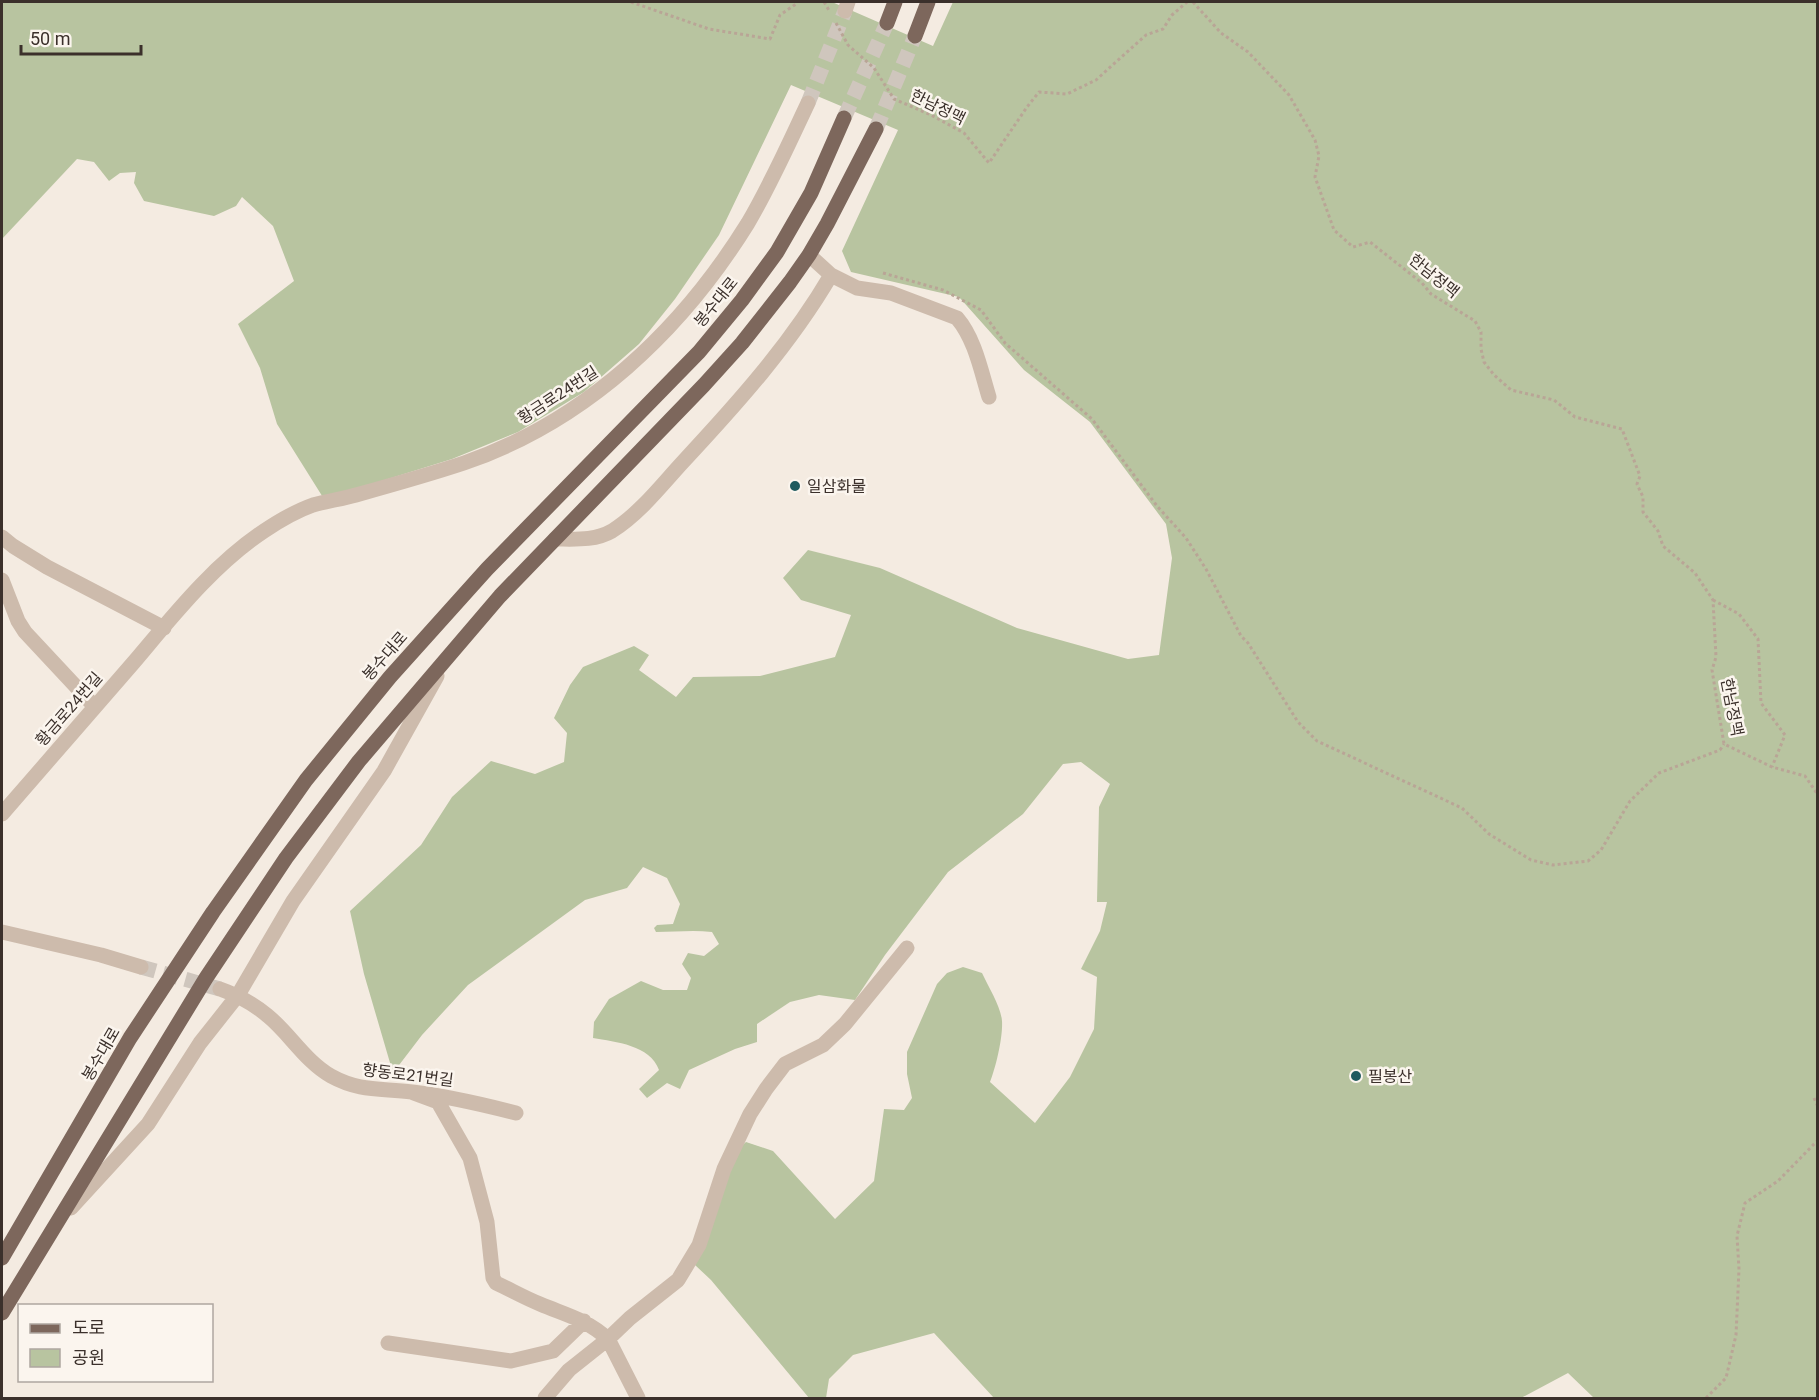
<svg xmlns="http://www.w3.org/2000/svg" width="1819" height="1400" font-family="Roboto,'Noto Sans KR',sans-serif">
	<rect width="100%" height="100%" fill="#f4ebe1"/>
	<path fill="#b8c4a0" d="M2 2H832L933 46 953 2H1817V1398H1594L1568 1373 1521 1398H994L934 1333 853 1355 829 1379 826 1398H809L711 1280 695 1265 736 1151 746 1142 773 1151 835 1219 874 1181 884 1109 904 1110 912 1098 907 1074V1052L937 984 947 973 963 967 982 973C988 986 1001 1007 1002 1021 1003 1037 996 1067 990 1082L1035 1123 1070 1077 1094 1029 1097 977 1081 969 1100 931 1107 902H1097L1099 807 1110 784 1081 762 1063 764 1023 814 948 872 885 955 855 1000 819 995 790 1002 757 1024V1042L735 1049 689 1070 680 1089 667 1083 647 1098 639 1089 659 1070C650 1045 616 1042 593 1038L594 1022 609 999 641 981 663 990H687L691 978 682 964 688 953 704 956 719 944 712 932C693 930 675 932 656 932L654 928 657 925 673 924 680 904 667 878 643 867 627 888 585 900 468 985 422 1035 393 1073 364 974 350 911 421 845 452 797 491 761 535 774 564 762 567 733 554 718 570 685 583 667 634 646 649 655 639 670 676 697 693 677 760 676 835 657 851 615 801 600 783 578 808 550 880 568 1017 628 1128 659 1159 655 1172 558 1166 524 1090 422 1024 370 959 297 851 272 842 251 898 130 791 85 719 235 675 299 639 344 584 392 518 432 452 459 324 499 277 424 260 368 238 324 294 281 273 226 242 197 236 206 214 216 144 201 134 183 136 172 120 173 109 181 94 162 77 159 2 239Z"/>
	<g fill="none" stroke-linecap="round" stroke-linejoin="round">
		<path stroke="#cfc6bd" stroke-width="15" stroke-dasharray="15 8" stroke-linecap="butt" d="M808 103 845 11
			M141 967 220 989"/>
		<path stroke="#cfc6bd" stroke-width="15" stroke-dasharray="15 8" stroke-linecap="butt" d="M844 118 887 23
			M876 129 915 36"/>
		<path stroke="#b9a596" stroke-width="3" stroke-dasharray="3 3" stroke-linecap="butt" d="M631 2 709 29 770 39 780 15 796 4V2
			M824 2 830 12
			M1193 2 1221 33 1248 52 1289 95 1315 140 1319 156 1315 177 1334 230 1353 247 1370 242 1422 283 1431 294 1475 321 1481 332V349L1484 362 1494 375 1511 390 1554 400 1575 417 1622 429 1640 476 1637 484 1643 497V512L1658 531 1663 546 1695 573 1713 600 1716 657 1712 670 1724 744 1772 767 1805 776 1818 795
			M836 23 848 45 874 68 894 99 931 115 964 133 989 163 1027 107 1039 92 1067 94 1096 80 1146 35 1163 29 1172 15 1187 2
			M883 273 943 290 981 310 1005 343 1092 419 1157 506 1186 538 1206 569 1241 636 1248 643 1298 722 1317 741 1462 808 1489 834 1531 860 1553 865 1588 861 1601 850 1630 801 1659 773 1720 750 1724 744
			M1713 600 1739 614 1758 639 1761 703 1785 735 1772 767
			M1814 1098 1818 1107
			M1706 1398 1726 1378 1736 1335 1739 1269 1737 1236 1745 1203 1778 1181 1818 1140"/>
		<path stroke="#cdbbac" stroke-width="15" d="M845 11 848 2
			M831 275 857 288 891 293 957 318C975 339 981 371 989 397
			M2 537 13 546 47 567 164 628
			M555 539C574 539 595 541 612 531 639 514 660 487 681 464 736 405 790 345 831 275L809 255
			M2 580 18 621 25 632 95 707
			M2 814C46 763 90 713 134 662 173 616 213 565 264 531 279 521 296 511 313 505 327 501 342 499 356 495 392 485 428 475 464 463 586 421 681 331 748 223 771 184 789 143 808 103
			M2 932 101 955 141 967
			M220 989C237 995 254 1004 268 1016 290 1034 305 1061 331 1076 360 1092 381 1088 412 1092 447 1096 481 1104 516 1113
			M411 1092 438 1102 470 1158 487 1222 493 1278 496 1283C511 1290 525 1298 540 1304 566 1315 586 1319 608 1339L638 1398
			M71 1208 148 1124 200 1043 238 995 293 901 384 771 437 676
			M388 1343 511 1361 553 1351 584 1321
			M545 1398 569 1370 608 1339 630 1318 678 1280 699 1245 724 1169 750 1114 766 1089 785 1064 823 1045 845 1024 907 948"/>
		<path stroke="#7d675c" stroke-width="15" d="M887 23 895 2
			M915 36 928 2
			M2 1258 130 1038 213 912 306 780 390 677 487 569 699 352 742 300 777 252 811 193 844 118
			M2 1313 206 978 286 858 359 761 500 596 704 385 742 343 790 282 809 255 827 224 876 129"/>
	</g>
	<g fill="#1f5a5e" stroke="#fbf5ee" stroke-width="2">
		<circle cx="795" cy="486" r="6"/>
		<circle cx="1356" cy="1076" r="6"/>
	</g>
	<g text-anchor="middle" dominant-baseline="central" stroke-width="5" stroke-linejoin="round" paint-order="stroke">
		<g font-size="16" fill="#3b302b" stroke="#fbf5ee">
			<text transform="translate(938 107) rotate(26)">한남정맥</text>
			<text transform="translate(1434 276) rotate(39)">한남정맥</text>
			<text transform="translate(716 302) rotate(-51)">봉수대로</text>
			<text transform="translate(558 395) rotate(-33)">황금로24번길</text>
			<text transform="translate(385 656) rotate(-49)">봉수대로</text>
			<text transform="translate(1732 707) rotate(79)">한남정맥</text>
			<text transform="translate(69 709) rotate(-49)">황금로24번길</text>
			<text transform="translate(101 1054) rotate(-60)">봉수대로</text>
			<text transform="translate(408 1075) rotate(7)">향동로21번길</text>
		</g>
		<g font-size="16" fill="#3b302b" stroke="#fbf5ee" text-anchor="start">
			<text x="807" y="486">일삼화물</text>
			<text x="1368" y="1076">필봉산</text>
		</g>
	</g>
	<rect width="1819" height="1400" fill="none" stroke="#3b302b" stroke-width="6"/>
	<rect x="18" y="1304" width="195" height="78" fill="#fbf5ee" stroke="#aea6a0" stroke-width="1.5"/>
	<rect x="30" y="1324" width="30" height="9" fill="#7d675c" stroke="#aea6a0" stroke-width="1.5"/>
	<text x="72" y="1334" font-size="18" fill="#3b302b">도로</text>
	<rect x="30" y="1349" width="30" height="18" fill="#b8c4a0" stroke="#aea6a0" stroke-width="1.5"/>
	<text x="72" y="1364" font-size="18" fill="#3b302b">공원</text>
	<path d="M21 45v9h120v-9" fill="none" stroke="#3b302b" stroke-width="3"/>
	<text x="30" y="45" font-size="18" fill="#3b302b" stroke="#fbf5ee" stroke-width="4.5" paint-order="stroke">50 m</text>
</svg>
